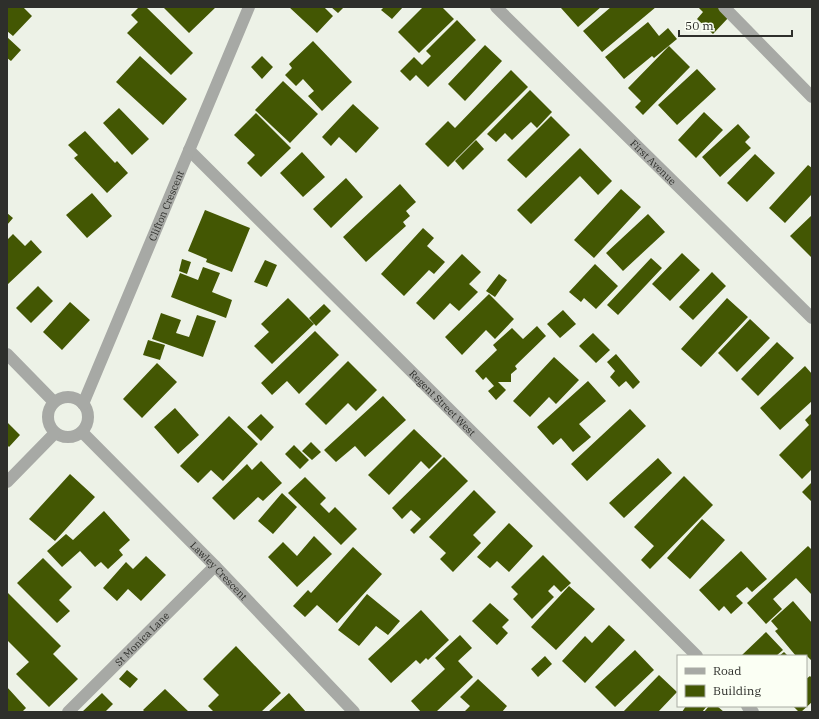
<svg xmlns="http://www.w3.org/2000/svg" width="819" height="719" font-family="'IBM Plex Serif',serif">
	<rect width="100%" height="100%" fill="#edf2e7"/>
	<path fill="#435703" d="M7 7H23L32 16 13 36 7 31Z
		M139 7H146L193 53 171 75 127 33 138 22 131 15Z
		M163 7H216L189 33Z
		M289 7H324L333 16 317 33Z
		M331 7H344L338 13Z
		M384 7H403L392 19 381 10Z
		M423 7H442L454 19 419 53 398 32Z
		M563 7H601L578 27 561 8Z
		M611 7H656L602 52 583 31Z
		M698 7H718L729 17 713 34 697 19 703 12Z
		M457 20 476 40 428 87 416 75 410 81 400 71 414 57 422 65 431 56 426 51Z
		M648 22 659 36 668 28 677 39 654 58 652 56 624 79 605 57Z
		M7 37 21 50 11 61 7 58Z
		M313 41 352 82 322 111 308 96 314 91 303 79 296 86 285 75 292 68 289 64Z
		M485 45 502 61 465 101 448 84Z
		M669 46 690 67 643 115 635 107 641 101 628 88Z
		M140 56 187 99 163 125 116 82Z
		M262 56 273 67 262 79 251 67Z
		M697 69 716 89 677 125 658 105Z
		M511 70 528 87 448 167 425 144 448 121 455 128Z
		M283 81 318 114 290 143 255 110Z
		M530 90 552 112 537 128 531 122 512 140 505 133 496 142 487 134Z
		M353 104 379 128 356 153 339 137 331 146 322 137Z
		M119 108 149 139 132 155 103 123Z
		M704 112 723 130 696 158 678 140Z
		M256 113 291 148 261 177 247 163 255 155 234 135Z
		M551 116 570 135 526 178 507 160Z
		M738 124 750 137 745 142 751 148 720 177 702 157Z
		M85 131 115 163 117 161 128 173 107 193 74 158 78 155 68 145Z
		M476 140 484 149 463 170 455 161Z
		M580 148 612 181 598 195 580 176 531 224 517 210Z
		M302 152 325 177 303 197 280 173Z
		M755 154 775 173 747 202 727 183Z
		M808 165 812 168V194L785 223 769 208Z
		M346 178 363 197 331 228 313 209Z
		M400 184 416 202 406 211 410 216 403 222 406 226 366 262 343 237Z
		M621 189 641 207 594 258 574 240Z
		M92 193 112 216 87 238 66 215Z
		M205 210 250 228 232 272 206 262 207 259 188 251Z
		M7 213 13 218 7 225Z
		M648 214 665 232 623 271 606 253Z
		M812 215V258L790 236Z
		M423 228 434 238 427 246 445 262 434 274 429 270 404 296 381 274Z
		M13 234 25 246 31 240 42 252 7 285V240Z
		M682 253 700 270 670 301 652 284Z
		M462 254 481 272 469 284 478 292 459 311 450 303 434 320 416 303Z
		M651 258 662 268 618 315 607 305Z
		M182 259 191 262 187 274 179 271Z
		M265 260 277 265 267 287 254 282Z
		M595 264 618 286 596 309 584 298 581 302 569 292Z
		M203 267 220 273 212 292 232 300 226 318 171 297 180 273 198 280Z
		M712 272 726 286 693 320 679 307Z
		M499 274 507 280 495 297 486 291Z
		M38 286 53 301 31 323 16 308Z
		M489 294 514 319 495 339 486 330 462 355 445 337Z
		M288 298 314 324 272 364 254 346 269 332 261 324Z
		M727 298 748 317 701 367 681 349Z
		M70 302 90 320 62 350 43 332Z
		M324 304 331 311 316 326 309 318Z
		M563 310 576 324 560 338 547 324Z
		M161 313 181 320 176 333 189 337 197 315 216 321 203 357 152 339Z
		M750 319 770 338 737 372 718 353Z
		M537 326 546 336 515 366 517 369 511 374V382H498L506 390 496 400 488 391 494 386 486 377 483 380 475 371 497 350 493 345 512 328 523 339Z
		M315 331 339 355 299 394 287 381 272 395 261 383Z
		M593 333 610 350 596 363 579 346Z
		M148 340 165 345 160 360 143 355Z
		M777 342 794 358 758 396 741 379Z
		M616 354 640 382 633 389 626 381 619 387 610 377 615 371 607 362Z
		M554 357 579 380 556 404 549 397 530 417 513 401Z
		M348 361 377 390 356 411 348 403 326 425 305 404Z
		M157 363 177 382 142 418 123 399Z
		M805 366 812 374V401L780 430 760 408Z
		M588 381 606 401 579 424 591 437 573 452 561 438 553 445 537 427Z
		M383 396 406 420 365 457 355 446 336 462 324 450Z
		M175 408 199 435 178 454 154 427Z
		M630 409 646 426 587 481 571 464Z
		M812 413V469L802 479 779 455 809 425 805 420Z
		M261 414 274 427 261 441 247 427Z
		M229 416 258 444 223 481 211 470 198 483 180 466Z
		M7 422 20 435 9 447 7 445Z
		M414 429 442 456 429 469 421 461 389 495 368 475Z
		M311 442 321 452 312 460 302 451Z
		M294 445 309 460 300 469 285 454Z
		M444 457 468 481 414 534 410 530 421 519 411 510 402 519 392 508Z
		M658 458 672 473 624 518 609 503Z
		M261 461 282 483 263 501 258 497 234 520 212 498 247 464 252 470Z
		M70 474 95 497 55 541 29 519Z
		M684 476 713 505 650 569 641 560 654 546 634 527Z
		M305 477 326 498 320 504 329 513 335 507 357 529 341 545 288 493Z
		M812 482V502L802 492Z
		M474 490 496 512 473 535 481 543 453 572 440 559 446 553 429 537Z
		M282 493 297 507 273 534 258 521Z
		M104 511 130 540 119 550 123 555 108 569 101 562 95 567 80 551 62 567 47 551 66 534 73 540Z
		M702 519 725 540 690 579 667 558Z
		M509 523 533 546 509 572 497 561 490 568 477 557Z
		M314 536 332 554 297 587 268 557 283 542 297 556Z
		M808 546 812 550V595L796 578 773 599 782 609 766 624 747 603Z
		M353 547 382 574 337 623 317 605 305 617 293 606 308 590 311 593Z
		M741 551 767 579 752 592 747 587 736 596 743 603 731 614 724 606 719 611 699 590Z
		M543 555 571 583 561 592 554 585 548 591 554 597 532 619 513 599 518 594 511 587Z
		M146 556 166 575 141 601 128 589 117 601 103 588 126 562 133 569Z
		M43 558 72 587 59 600 70 611 57 623 17 583Z
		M569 586 595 609 556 650 531 627Z
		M7 592 61 646 53 654 78 679 49 707 16 674 29 662 7 640Z
		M367 594 400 621 388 635 376 626 359 646 338 630Z
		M793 601 812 623V661L807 656H796L775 631 778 629 771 621Z
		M490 603 509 620 502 627 508 633 497 645 472 621Z
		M421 610 449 640 428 660 426 658 420 664 416 660 391 683 368 659Z
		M609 625 625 640 585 683 562 661 585 636 592 643Z
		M766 632 783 650 776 656H743L742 655Z
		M460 635 472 648 458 661 473 677 436 712H421L411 701 445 669 435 658Z
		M236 646 281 693 261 712H214L208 706 219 695 203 679Z
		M635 650 654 670 615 707 595 687Z
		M784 652 788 656H779Z
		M545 656 552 664 538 677 531 669Z
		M127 670 138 679 130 688 119 679Z
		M659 675 677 692 658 712H623Z
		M810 676 812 678V702L801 712H799L793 706H806V679Z
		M478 679 507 706 502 712H464L470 706 460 697Z
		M7 687 26 708 22 712H7Z
		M165 689 189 712H145L143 710Z
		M102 693 113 704 105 712H82Z
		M289 693 306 712H268Z
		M686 706H707L702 712H682Z
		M709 706H717L724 712H704Z"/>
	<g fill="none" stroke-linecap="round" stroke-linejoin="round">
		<g stroke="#a7a9a5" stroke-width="12">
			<path id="s1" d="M496 7 812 318"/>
			<path d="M724 7 812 97"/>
			<path id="s2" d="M189 150 697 656"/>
			<path d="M7 354 54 402"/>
			<circle cx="68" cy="417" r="20"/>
			<path id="s3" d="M83 404 249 7"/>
			<path id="s4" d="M82 432 215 566 354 712"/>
			<path d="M7 482 55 433"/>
			<path d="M747 706 753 712"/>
			<path id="s5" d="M68 712 215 566"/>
		</g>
	</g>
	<g text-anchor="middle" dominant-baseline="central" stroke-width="4" stroke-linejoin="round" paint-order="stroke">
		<g font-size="10" fill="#2e2f2b" stroke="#fbfff4">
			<text stroke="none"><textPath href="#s1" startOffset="221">First Avenue</textPath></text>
			<text stroke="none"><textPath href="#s3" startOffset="215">Clifton Crescent</textPath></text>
			<text stroke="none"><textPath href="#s2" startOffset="358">Regent Street West</textPath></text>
			<text stroke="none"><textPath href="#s4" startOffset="195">Lawley Crescent</textPath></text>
			<text stroke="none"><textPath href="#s5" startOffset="104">St Monica Lane</textPath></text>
		</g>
	</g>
	<rect width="819" height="719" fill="none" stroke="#2e2f2b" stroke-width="16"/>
	<rect x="677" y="655" width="130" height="52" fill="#fbfff4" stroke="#a9aca4"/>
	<rect x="685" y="668" width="20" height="6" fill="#a7a9a5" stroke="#a9aca4"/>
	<text x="713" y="675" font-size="12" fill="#2e2f2b">Road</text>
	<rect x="685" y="685" width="20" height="12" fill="#435703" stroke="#a9aca4"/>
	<text x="713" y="695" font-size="12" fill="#2e2f2b">Building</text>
	<path d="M679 30v6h113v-6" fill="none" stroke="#2e2f2b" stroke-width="2"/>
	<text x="685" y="30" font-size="12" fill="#2e2f2b" stroke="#fbfff4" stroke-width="3" paint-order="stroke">50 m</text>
</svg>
